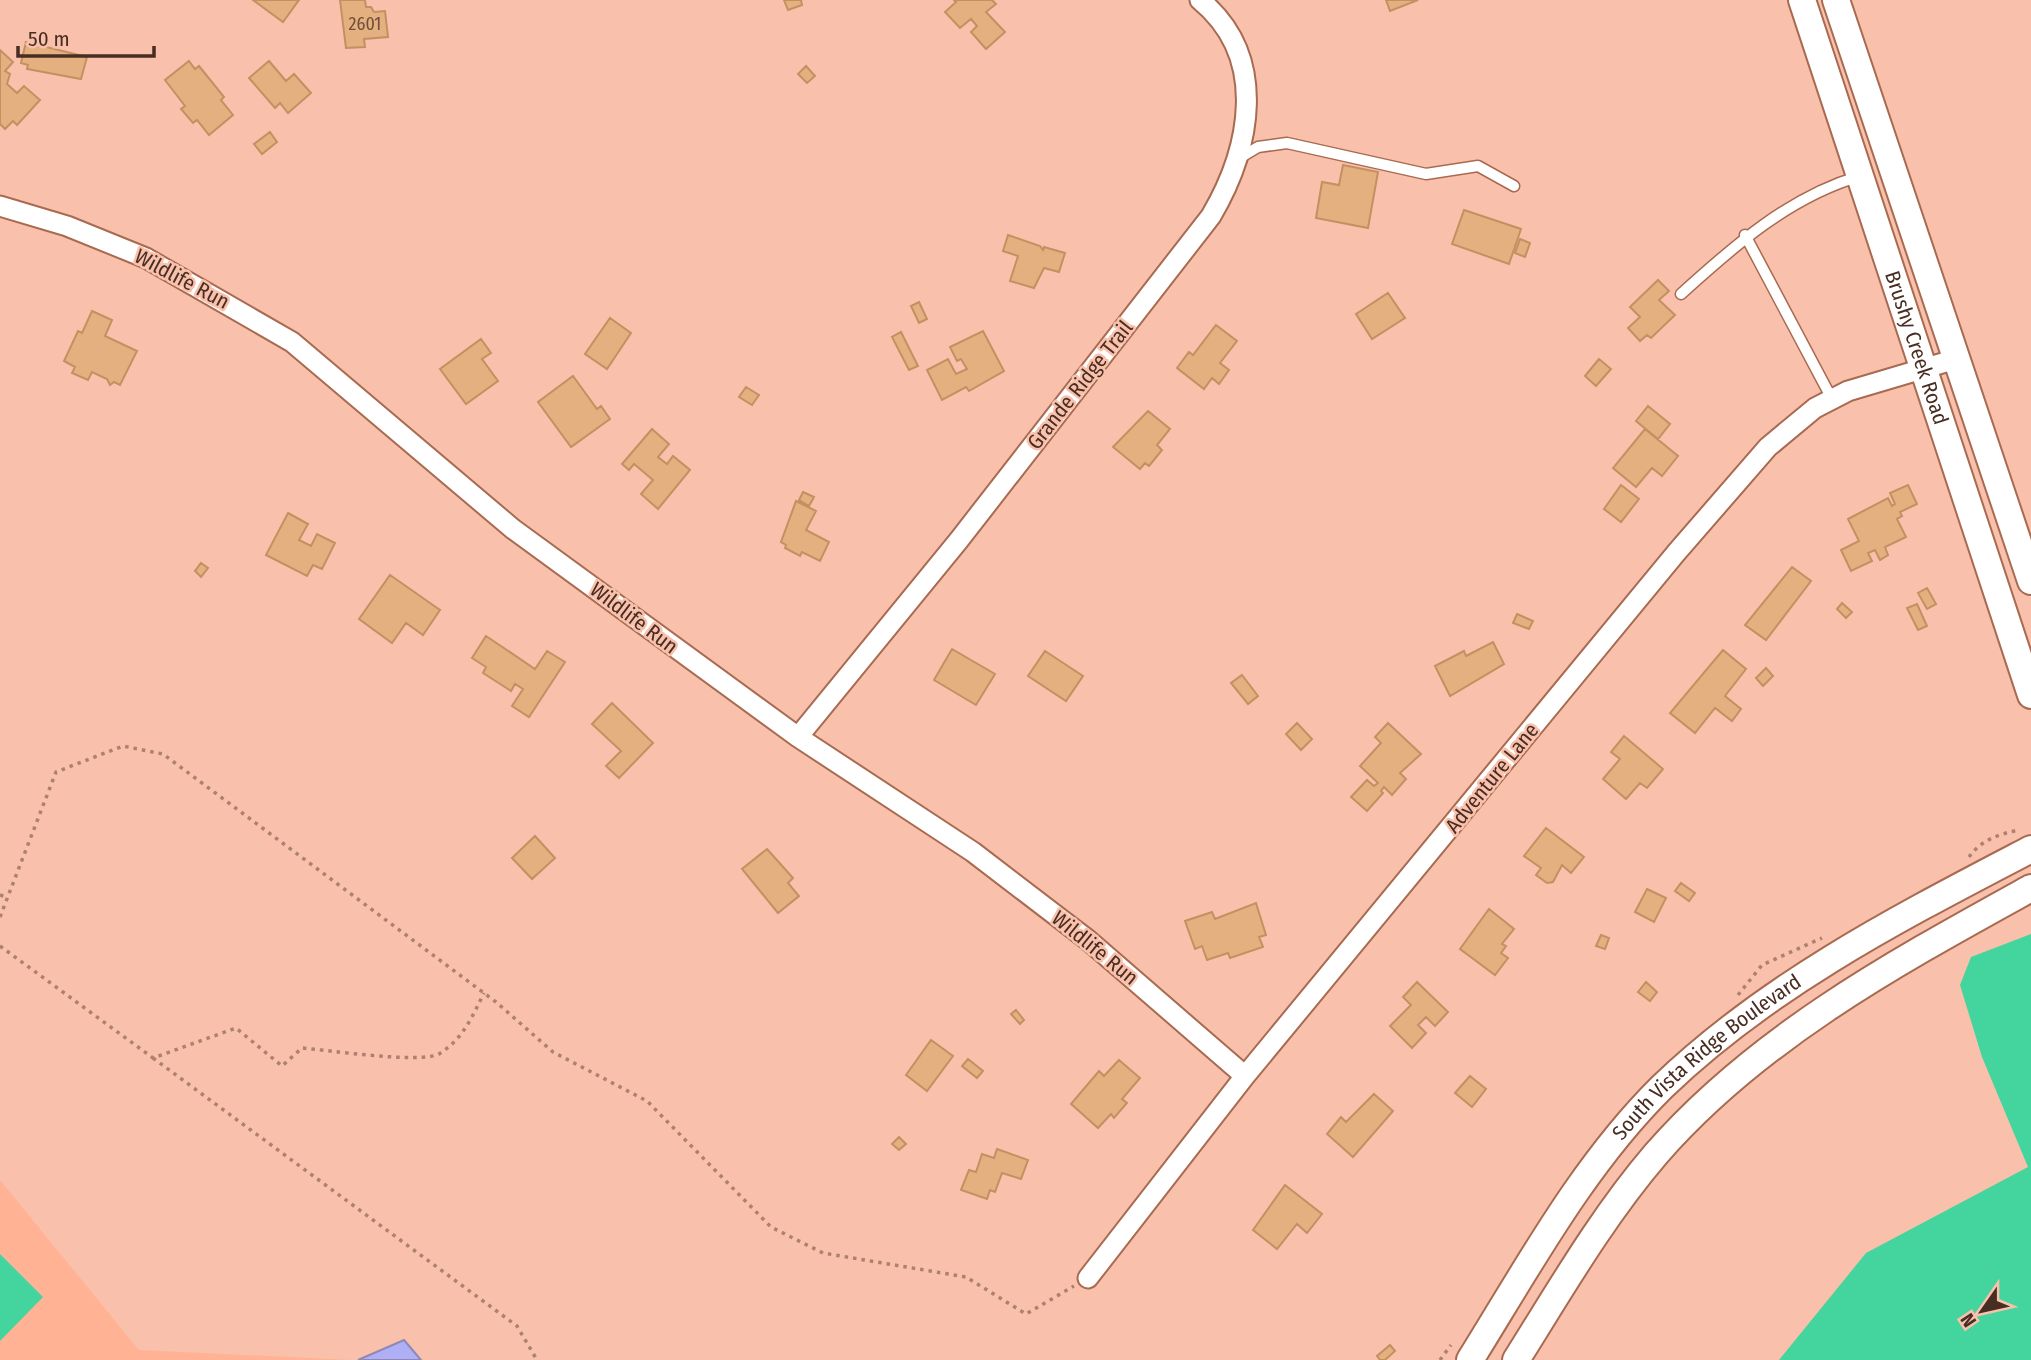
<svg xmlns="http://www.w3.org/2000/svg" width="2031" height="1360" font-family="'Fira Sans Condensed',sans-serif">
	<rect width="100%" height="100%" fill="#f9c1ab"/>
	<path fill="#ffb394" d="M0 1180 139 1350 353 1360H0Z"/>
	<path fill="#43d59d" d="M2031 934V1360H1779L1866 1253 2028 1167 1982 1057 1960 985 1971 957Z
		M0 1254 43 1297 0 1341Z"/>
	<path fill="#aeaff4" stroke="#8f88b5" stroke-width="2" d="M404 1340 421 1360H358Z"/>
	<path fill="#e5b080" stroke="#c39061" stroke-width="2" d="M253 0H299L283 22Z
		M340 0H365L366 7H371L374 12 385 11 388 37 364 39 365 47 346 48Z
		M784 0H801L802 5 788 10Z
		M954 0H992L996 4 986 12 1005 32 986 49 971 32 977 26 971 19 960 28 945 12 956 2Z
		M1386 0H1418L1390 11Z
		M26 42 87 57 81 79 27 69 28 65 21 63Z
		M0 50 13 62 5 71 10 74 7 84 17 93 24 86 40 100 17 125 13 121 5 129 0 124Z
		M189 61 195 69 199 66 224 97 221 100 233 115 209 135 197 120 193 123 181 109 185 106 165 80Z
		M269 61 286 81 294 74 311 93 288 113 280 103 275 108 249 78Z
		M806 66 815 76 807 83 798 74Z
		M270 132 277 142 262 154 254 144Z
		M1343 165 1378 172 1368 228 1316 218 1322 182 1339 185Z
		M1464 210 1521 229 1509 264 1452 244Z
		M1008 235 1040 246 1043 250 1044 247 1065 253 1059 272 1044 268 1034 288 1010 281 1018 256 1003 251Z
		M1520 239 1530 243 1525 257 1515 253Z
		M1658 280 1669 291 1659 300 1675 315 1651 338 1647 335 1640 341 1628 328 1640 317 1630 307Z
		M1388 293 1405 318 1372 339 1356 314Z
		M919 302 927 319 919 323 911 306Z
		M92 311 112 320 105 336 137 351 120 385 114 382 110 385 107 379 92 372 88 380 72 373 75 367 64 361 78 331 82 333Z
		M610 318 631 333 607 369 585 354Z
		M1216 325 1237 341 1220 363 1229 370 1219 384 1212 378 1204 389 1177 368 1189 352 1193 355Z
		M983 331 1004 371 969 391 966 387 942 400 927 370 948 359 956 374 967 369 961 359 957 361 950 347Z
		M901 332 918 366 909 370 892 337Z
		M481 339 491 353 482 359 498 381 466 404 440 369Z
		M1599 359 1611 369 1596 386 1585 376Z
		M573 376 597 409 601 406 610 419 571 447 538 402Z
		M746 387 759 395 752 405 739 397Z
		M1648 406 1670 424 1658 439 1636 421Z
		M1148 411 1170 429 1157 445 1162 450 1149 466 1145 463 1140 469 1113 447Z
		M652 429 669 444 658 457 667 464 673 456 690 470 658 509 641 494 653 480 634 464 629 470 622 464Z
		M1645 429 1678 456 1662 476 1652 468 1636 487 1613 468Z
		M1621 485 1639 499 1621 522 1604 509Z
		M1908 485 1917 504 1900 512 1902 516 1897 519 1906 537 1885 547 1888 555 1880 560 1875 550 1868 553 1872 561 1851 571 1841 550 1859 541 1848 519 1888 498 1892 506 1895 504 1890 493Z
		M803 492 814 497 809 506 799 500Z
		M796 501 816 511 806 530 829 542 820 561 802 552 800 556 785 548 786 545 781 542Z
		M288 513 308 524 299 540 311 546 317 534 335 543 322 569 313 565 307 576 266 555Z
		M201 563 208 568 201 577 195 571Z
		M1792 567 1811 581 1766 640 1745 625Z
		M390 575 440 610 423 635 406 623 392 643 359 619Z
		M1927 588 1936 604 1927 609 1918 593Z
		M1842 603 1852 612 1846 618 1837 609Z
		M1917 604 1927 626 1918 630 1907 608Z
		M1517 614 1533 621 1529 629 1513 623Z
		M486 636 535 669 547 651 565 662 529 717 512 706 523 689 515 684 511 691 483 673 486 667 472 658Z
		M1493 642 1504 664 1450 696 1435 666 1464 651 1466 656Z
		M952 649 995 674 976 705 934 680Z
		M1723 650 1746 669 1725 696 1741 709 1732 721 1715 708 1695 733 1670 713Z
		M1045 651 1083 676 1066 701 1028 676Z
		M1766 668 1773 676 1763 686 1756 678Z
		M1242 675 1258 696 1248 704 1231 683Z
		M612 703 653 743 619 778 606 766 621 751 592 724Z
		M1297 723 1312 739 1301 750 1286 734Z
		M1388 723 1421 754 1400 773 1406 779 1392 795 1384 787 1381 791 1383 793 1367 811 1351 797 1367 780 1374 786 1378 783 1360 766 1381 743 1375 737Z
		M1624 736 1663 769 1647 788 1640 783 1626 799 1603 779 1620 759 1611 752Z
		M1546 828 1584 857 1571 873 1562 865 1553 882 1547 883 1536 875 1541 868 1524 856Z
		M535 836 555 858 532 879 512 858Z
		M767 849 793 878 788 883 799 896 778 913 742 869Z
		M1681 883 1695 893 1689 901 1675 891Z
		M1647 889 1666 898 1654 922 1635 912Z
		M1256 903 1266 935 1259 937 1263 947 1230 958 1228 953 1207 960 1202 946 1195 949 1185 921 1212 912 1215 919Z
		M1489 909 1514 929 1502 944 1506 946 1501 953 1508 958 1495 975 1460 949Z
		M1601 935 1609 938 1605 949 1596 946Z
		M1417 982 1448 1012 1435 1026 1426 1017 1418 1025 1426 1033 1412 1048 1390 1026 1411 1005 1403 997Z
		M1646 982 1657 992 1650 1001 1638 992Z
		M1016 1010 1024 1020 1020 1024 1011 1014Z
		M931 1040 953 1056 927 1091 906 1075Z
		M968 1059 983 1071 977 1078 962 1066Z
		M1119 1060 1140 1078 1122 1099 1127 1103 1114 1118 1111 1114 1098 1128 1071 1104 1099 1071 1104 1076Z
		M1470 1076 1486 1089 1472 1107 1455 1093Z
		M1374 1094 1393 1111 1353 1157 1327 1134 1341 1117 1346 1122Z
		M899 1137 906 1144 899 1150 892 1144Z
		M997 1149 1028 1160 1021 1179 1002 1173 995 1192 990 1190 987 1199 961 1190 969 1170 976 1172 982 1154 994 1158Z
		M1285 1185 1322 1214 1307 1233 1297 1224 1277 1249 1253 1230Z
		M1390 1345 1395 1351 1385 1360H1380L1377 1356Z"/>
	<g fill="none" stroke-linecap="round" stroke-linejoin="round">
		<g stroke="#a86a50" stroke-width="13">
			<path id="lane" d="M1238 159 1258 147 1287 143 1426 174 1478 166 1514 186
				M1745 235 1832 399
				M1681 294C1735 245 1789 197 1860 176"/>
		</g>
		<g stroke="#a86a50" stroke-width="23">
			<path id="street" d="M0 206 67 226 146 258 292 342 513 529 798 737 973 852 1088 940 1245 1076
				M798 737 959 540 1211 216C1251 148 1269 57 1200 0
				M1088 1278 1245 1076 1676 553 1768 447 1815 408 1848 391 1956 359"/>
		</g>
		<g stroke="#a86a50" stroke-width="30">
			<g id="secondary">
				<path id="s1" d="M1802 0 2031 695"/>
				<path d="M1836 0 2031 581"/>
				<path id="s2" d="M1470 1360C1528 1267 1583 1165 1662 1087 1769 984 1901 917 2031 849"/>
				<path d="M1516 1360C1560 1290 1602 1217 1656 1154 1758 1037 1897 962 2031 888"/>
			</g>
		</g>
		<path stroke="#ac8170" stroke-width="3.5" stroke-dasharray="3.5 5" stroke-linecap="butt" d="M1969 857C1981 840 1999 834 2019 830
			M0 895 7 897
			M0 917 56 772 123 746 163 754 496 1002 553 1052 647 1101 771 1227 823 1253 966 1277 1026 1314 1074 1286
			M0 946 153 1058 236 1028 282 1066 302 1048C327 1050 420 1064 439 1054 463 1039 472 1017 484 993
			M1738 995 1762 965 1822 938
			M153 1058 517 1326 537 1360
			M1440 1360 1451 1345"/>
		<use href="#lane" stroke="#fff" stroke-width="10"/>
		<use href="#street" stroke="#fff" stroke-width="19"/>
		<use href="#secondary" stroke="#fff" stroke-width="26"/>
	</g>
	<g text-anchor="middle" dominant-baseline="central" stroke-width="5" stroke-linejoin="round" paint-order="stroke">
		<g font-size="18" fill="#6f4e3a">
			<text x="365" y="24">2601</text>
		</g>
		<g font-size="21" fill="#482d22" stroke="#f9c1ab">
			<text transform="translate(182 279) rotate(28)">Wildlife Run</text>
			<text stroke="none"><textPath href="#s1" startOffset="366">Brushy Creek Road</textPath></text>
			<text transform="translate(1080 385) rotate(-52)">Grande Ridge Trail</text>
			<text transform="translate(634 618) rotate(37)">Wildlife Run</text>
			<text transform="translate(1492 778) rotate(-51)">Adventure Lane</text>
			<text transform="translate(1095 948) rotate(39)">Wildlife Run</text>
			<text stroke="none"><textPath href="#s2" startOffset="388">South Vista Ridge Boulevard</textPath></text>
		</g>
	</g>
	<g transform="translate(1982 1311) rotate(236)" stroke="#f9c1ab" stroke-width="5" paint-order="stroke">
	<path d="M0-5L12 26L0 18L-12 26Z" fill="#482d22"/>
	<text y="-10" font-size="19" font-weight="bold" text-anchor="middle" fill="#482d22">N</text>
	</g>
	<path d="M18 46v10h136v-10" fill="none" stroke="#482d22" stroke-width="3.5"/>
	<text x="28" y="46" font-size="21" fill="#482d22" stroke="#f9c1ab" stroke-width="5" paint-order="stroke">50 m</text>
</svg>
